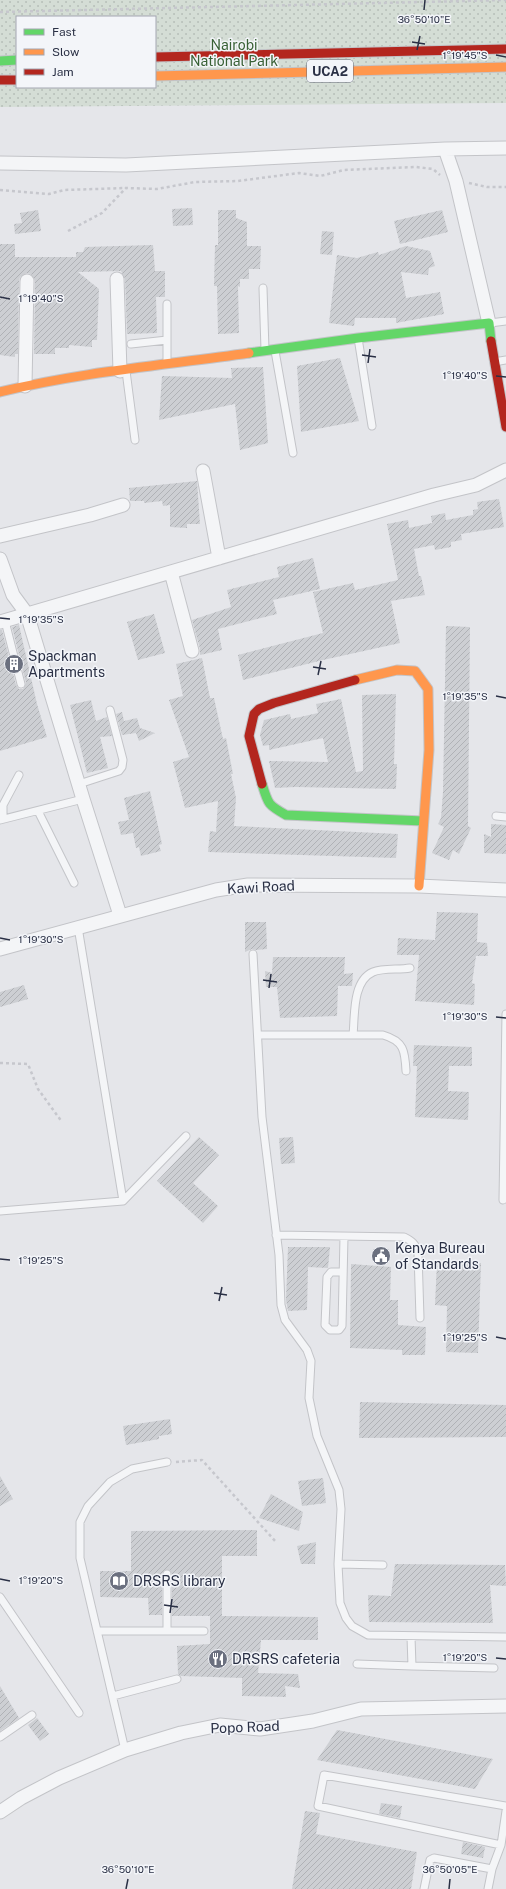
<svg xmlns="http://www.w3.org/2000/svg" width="506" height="1889" font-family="'Public Sans',sans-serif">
	<defs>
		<pattern id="park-dots" width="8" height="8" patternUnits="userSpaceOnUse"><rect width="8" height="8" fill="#d4ddd5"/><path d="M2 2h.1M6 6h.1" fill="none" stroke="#b6beb8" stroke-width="1.8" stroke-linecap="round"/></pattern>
		<pattern id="building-hatch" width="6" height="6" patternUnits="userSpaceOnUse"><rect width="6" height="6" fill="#cdcfd3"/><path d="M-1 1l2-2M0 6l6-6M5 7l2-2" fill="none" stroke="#b0b2b6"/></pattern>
	</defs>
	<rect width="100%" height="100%" fill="#e5e6ea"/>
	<path fill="url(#park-dots)" fill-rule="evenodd" d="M0 0H506V103L0 107ZM17 17H155V87H17Z"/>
	<path fill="url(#building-hatch)" d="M192 208 193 225 173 226 172 209Z
		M38 210 41 231 15 234 14 224 22 223 20 213Z
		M218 210H236V218L247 222V246H261L260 269H249V279H240V287L238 286 239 333 218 334 217 286H214L215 245H218Z
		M442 210 448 232 400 244 394 221Z
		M322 231 334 232 332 255 320 254Z
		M0 244H15V257H76V252H83L85 247 153 245 155 271H165V297H156L157 333 127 334 125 279 121 271 78 272 99 289 97 340H92V347L69 345V348H55V354H34L35 281 31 274 27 273 20 277 19 281 18 354H15V357L0 355Z
		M406 246 430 251 435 266 429 268 428 275 401 272 406 298 440 292 444 314 396 323V318H355L354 326 329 323 337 255 357 258 378 252 379 255Z
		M340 358 359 421 301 432 297 366Z
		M263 367 268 443 240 450 235 404 159 420 162 376 232 378 231 368Z
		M197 481 200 524H187V528L170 527V505L163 506 162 501 144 503V501H130L129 488Z
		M499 499 504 527 461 534 462 540 451 542V547L435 550 434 545 414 549 419 576H421L425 595 391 601 400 643 323 660 243 680 238 655 323 633 313 592 353 583 355 590 398 580 387 524 408 520 409 528 432 523 431 516 445 513 446 520 473 515V510L478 509 477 502Z
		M313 558 320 589 273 600 277 614 218 629 222 650 200 655V649L192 620 231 607 227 590 279 577 277 567Z
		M154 614 165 653 138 660 127 622Z
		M19 625 37 704 47 737 0 751V630H2L16 685 19 689H23L26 683 12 627Z
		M446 626 470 627 468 826 471 828 459 854 453 850 449 860 432 853 444 827 438 824 441 818 443 792Z
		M202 658 210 698H214L223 739 226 738 233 774H231L236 798 234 826 398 834 396 858 208 852 210 831 216 832 218 801 185 808 173 762 189 757 169 700 183 696 176 664Z
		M396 694 394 764H397L396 789 295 787 275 788 269 761 328 762 323 738 269 750V745L263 746 260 735 264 720 290 714 291 719 318 713 316 704 341 699 356 772 363 771 362 695Z
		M91 700 96 721 107 717 112 736 100 737 108 768 87 773 70 705Z
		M122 712 124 721 137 718 140 728 155 733 139 741 136 733 122 735 116 714Z
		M150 791 162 844 159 845 161 851 141 856 139 847 136 848 133 833 121 835 118 822 129 820 124 798Z
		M491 824 506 825V854L484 853V834L491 837Z
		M437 912 478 913 477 942 487 943 488 956H476L472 983 475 984 474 1005 415 1001 419 955H397L398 938 435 940Z
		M245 922H266L267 949 256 950 252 949 245 952Z
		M273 957H345L344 974 353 973 352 986H338L337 1016 280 1018 277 987H266L265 971 272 973Z
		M24 985 28 999 0 1007V992Z
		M414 1045 472 1047V1066H449L448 1091 469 1092 468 1120 415 1117 417 1066H413Z
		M199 1137 219 1155 193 1183 218 1206 203 1223 157 1181Z
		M293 1137 295 1163 281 1164 279 1138Z
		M288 1247H330L328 1268 308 1267 307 1310 288 1311 286 1300Z
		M437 1262 481 1263 478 1353 446 1352 447 1306 435 1305Z
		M351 1264 391 1267 390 1300H398V1325L426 1327 425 1355H402V1350L350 1348Z
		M360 1402 506 1405V1437L359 1438Z
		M170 1419 172 1434 159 1436V1439L126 1445 123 1426Z
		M0 1476 13 1499 0 1506Z
		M323 1478 326 1503 302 1506 298 1481Z
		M271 1494 303 1512 299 1531 259 1518Z
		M257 1530V1556H222V1616L318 1617V1640H261L258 1673 298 1674 300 1688 285 1686 286 1697 242 1696V1678L181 1676 178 1674 177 1646 210 1644V1616H172V1574L169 1570H165L162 1574V1615H149L148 1598 100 1597V1571H131V1531Z
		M316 1542 315 1564H301L297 1546Z
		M395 1564 505 1565 506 1586 490 1585 493 1623 369 1622 368 1595 391 1596Z
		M0 1686 19 1718 0 1731Z
		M37 1718 49 1734 40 1741 28 1725Z
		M337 1730 493 1759 475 1789 317 1760Z
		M381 1803 402 1806 400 1818 379 1814Z
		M305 1811 320 1813 316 1834 417 1852 411 1889H292Z
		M463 1842 485 1847 483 1858 461 1854Z"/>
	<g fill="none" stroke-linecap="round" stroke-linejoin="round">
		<g stroke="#c3c4c8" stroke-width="9">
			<path id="lane" d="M263 288 265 350
				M167 304V364
				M490 323 506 321
				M358 338 372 426
				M131 344 167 340
				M275 351 293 453
				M494 362 506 360
				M126 371 135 440
				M5 621 21 684
				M79 784 119 771 122 767 123 760 110 710
				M38 811 74 883
				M496 816 506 817
				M3 819V805L19 775
				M0 820 83 799
				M78 927 123 1201
				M253 954 262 1117 279 1255 281 1305 285 1320 307 1350 311 1361 309 1398 317 1436 339 1490 341 1509 338 1564 340 1603 346 1618 352 1626 368 1635 506 1637
				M258 1035H383C404 1041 405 1051 406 1071
				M353 1035C355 1016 352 981 373 972 383 968 399 970 410 968
				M503 1200 506 1014
				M0 1211 123 1201 186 1136
				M276 1235 404 1237C412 1241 416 1244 418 1253L420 1318
				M343 1272H331L327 1277 325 1325 330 1330H339L342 1326 344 1237
				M338 1564 383 1565
				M0 1597 79 1713
				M97 1631H204
				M167 1631V1574
				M357 1664 412 1666 411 1637
				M412 1666 494 1668
				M113 1696 177 1679
				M0 1737 32 1715
				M125 1750 80 1558V1522L88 1506 110 1482 132 1469 167 1462
				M501 1845 318 1806 324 1775 506 1806
				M424 1889 430 1860 434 1858 492 1869
				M488 1889 492 1869 501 1845 506 1811"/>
		</g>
		<g stroke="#c3c4c8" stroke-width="15">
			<path id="street" d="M445 149 456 181 489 323
				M0 163 126 165 445 149 506 148
				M117 279 120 371
				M25 386 27 281
				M203 471 219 558
				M0 536 90 515 123 505
				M0 559 13 595 27 614 83 799 120 915
				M171 572 192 651
				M0 622 434 495 476 485 506 470
				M0 949 216 890 248 885 419 886 506 890
				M0 1812 21 1798 59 1778 125 1750 181 1733 220 1725 260 1729 313 1721 361 1709 506 1706"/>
		</g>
		<g stroke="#c3c4c8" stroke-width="11">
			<path id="fast" d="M0 61 17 60
				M249 353 358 338 489 323 491 341
				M262 784C268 804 268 805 286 815L423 821"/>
		</g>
		<g stroke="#c3c4c8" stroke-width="11">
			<path id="slow" d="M155 76 506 67
				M0 392C81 372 166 365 249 353
				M355 680 397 670 415 671 428 689 429 750 419 886"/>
		</g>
		<g stroke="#c3c4c8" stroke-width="11">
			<path id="jam" d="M155 57 506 49
				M0 80H17
				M491 341 506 427
				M262 784 249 736 254 714 259 709 274 703 355 680"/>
		</g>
		<path stroke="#c6c7cd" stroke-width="2.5" stroke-dasharray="3 3" stroke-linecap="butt" d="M0 12 506 0
			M469 183 487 187H506
			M0 190 49 194 64 190 126 188
			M68 231 102 213 126 188 157 189 195 182 238 181 299 173 320 176 344 170 416 167 433 169 440 175
			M0 1063 28 1064 38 1089 62 1122
			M176 1462 202 1460 276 1542"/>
		<use href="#lane" stroke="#f4f5f7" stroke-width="7"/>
		<use href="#street" stroke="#f4f5f7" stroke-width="13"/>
		<use href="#fast" stroke="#63d668" stroke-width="9"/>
		<use href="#slow" stroke="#ff974d" stroke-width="9"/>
		<use href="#jam" stroke="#b3261e" stroke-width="9"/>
	</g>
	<path fill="none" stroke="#2a3045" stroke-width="1.5" d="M424 10 425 0M412 42 425 44M417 50 420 36M496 55 506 57M0 297 10 299M362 355 376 357M368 363 370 349M496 376 506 377M0 618 10 619M313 667 326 669M318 675 321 661M496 696 506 698M0 938 10 940M263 980 277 982M269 988 271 974M496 1017 506 1018M0 1259 10 1260M214 1293 227 1295M219 1301 222 1287M496 1337 506 1339M0 1579 10 1581M164 1605 178 1607M170 1613 172 1599M496 1658 506 1659M126 1889 128 1879M449 1889 450 1879"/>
	<defs>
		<g id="building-disc" transform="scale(1)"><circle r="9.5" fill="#6b707f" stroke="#f3f5f9"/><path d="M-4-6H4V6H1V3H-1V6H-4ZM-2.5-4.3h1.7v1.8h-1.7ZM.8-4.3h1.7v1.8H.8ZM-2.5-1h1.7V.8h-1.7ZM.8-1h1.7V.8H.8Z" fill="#fff"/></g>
		<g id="civic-disc" transform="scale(1)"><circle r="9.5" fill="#6b707f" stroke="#f3f5f9"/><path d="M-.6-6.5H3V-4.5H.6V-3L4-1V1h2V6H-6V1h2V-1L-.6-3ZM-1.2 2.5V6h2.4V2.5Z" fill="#fff"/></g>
		<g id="library-disc" transform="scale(1)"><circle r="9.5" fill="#6b707f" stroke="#f3f5f9"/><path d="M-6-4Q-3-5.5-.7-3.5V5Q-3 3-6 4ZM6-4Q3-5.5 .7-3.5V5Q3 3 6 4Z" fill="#fff"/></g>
		<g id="restaurant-disc" transform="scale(1)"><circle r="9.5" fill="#6b707f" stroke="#f3f5f9"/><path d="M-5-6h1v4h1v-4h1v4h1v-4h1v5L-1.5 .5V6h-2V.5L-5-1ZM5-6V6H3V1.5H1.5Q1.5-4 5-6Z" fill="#fff"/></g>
	</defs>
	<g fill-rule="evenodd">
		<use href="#building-disc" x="14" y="664"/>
		<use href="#civic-disc" x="381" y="1256"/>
		<use href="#library-disc" x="119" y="1581"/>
		<use href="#restaurant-disc" x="218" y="1659"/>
	</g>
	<g text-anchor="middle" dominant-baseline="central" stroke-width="3" stroke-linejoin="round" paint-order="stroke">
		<rect fill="#f3f5f9" stroke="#666b7b" stroke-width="1" x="307" y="60" width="46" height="22" rx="3"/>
		<g font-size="13" font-weight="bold" fill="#2a3045">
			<text x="330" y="71">UCA2</text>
		</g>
		<g font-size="14" fill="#396136" stroke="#f3f5f9">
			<text x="234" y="45">Nairobi<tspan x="234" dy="16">National Park</tspan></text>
		</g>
		<g font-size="14" fill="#2a3045" stroke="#f3f5f9" text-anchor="start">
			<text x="28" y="656">Spackman<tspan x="28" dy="16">Apartments</tspan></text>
			<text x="395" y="1248">Kenya Bureau<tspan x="395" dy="16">of Standards</tspan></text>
			<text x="133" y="1581">DRSRS library</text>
			<text x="232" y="1659">DRSRS cafeteria</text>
		</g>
		<g font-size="14" fill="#2a3045" stroke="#f3f5f9">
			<text transform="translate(261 887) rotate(-3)">Kawi Road</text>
			<text transform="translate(245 1727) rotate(-2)">Popo Road</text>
		</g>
	</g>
	<g font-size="10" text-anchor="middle" fill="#2a3045" stroke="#f3f5f9" stroke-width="3" stroke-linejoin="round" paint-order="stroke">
		<text x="424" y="23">36°50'10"E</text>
		<text x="465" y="59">1°19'45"S</text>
		<text x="41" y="302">1°19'40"S</text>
		<text x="465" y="379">1°19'40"S</text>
		<text x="41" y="623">1°19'35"S</text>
		<text x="465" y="700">1°19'35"S</text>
		<text x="41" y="943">1°19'30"S</text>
		<text x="465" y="1020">1°19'30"S</text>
		<text x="41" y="1264">1°19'25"S</text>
		<text x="465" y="1341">1°19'25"S</text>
		<text x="41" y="1584">1°19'20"S</text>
		<text x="465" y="1661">1°19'20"S</text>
		<text x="128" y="1873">36°50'10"E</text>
		<text x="450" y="1873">36°50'05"E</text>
	</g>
	<rect x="16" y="16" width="140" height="72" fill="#f3f5f9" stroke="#a3a6b1"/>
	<rect x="24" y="29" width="20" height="6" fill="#63d668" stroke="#a3a6b1"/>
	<text x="52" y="36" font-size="12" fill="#2a3045">Fast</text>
	<rect x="24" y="49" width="20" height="6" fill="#ff974d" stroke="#a3a6b1"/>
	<text x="52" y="56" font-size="12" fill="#2a3045">Slow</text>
	<rect x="24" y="69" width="20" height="6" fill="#b3261e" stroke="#a3a6b1"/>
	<text x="52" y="76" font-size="12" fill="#2a3045">Jam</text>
</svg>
